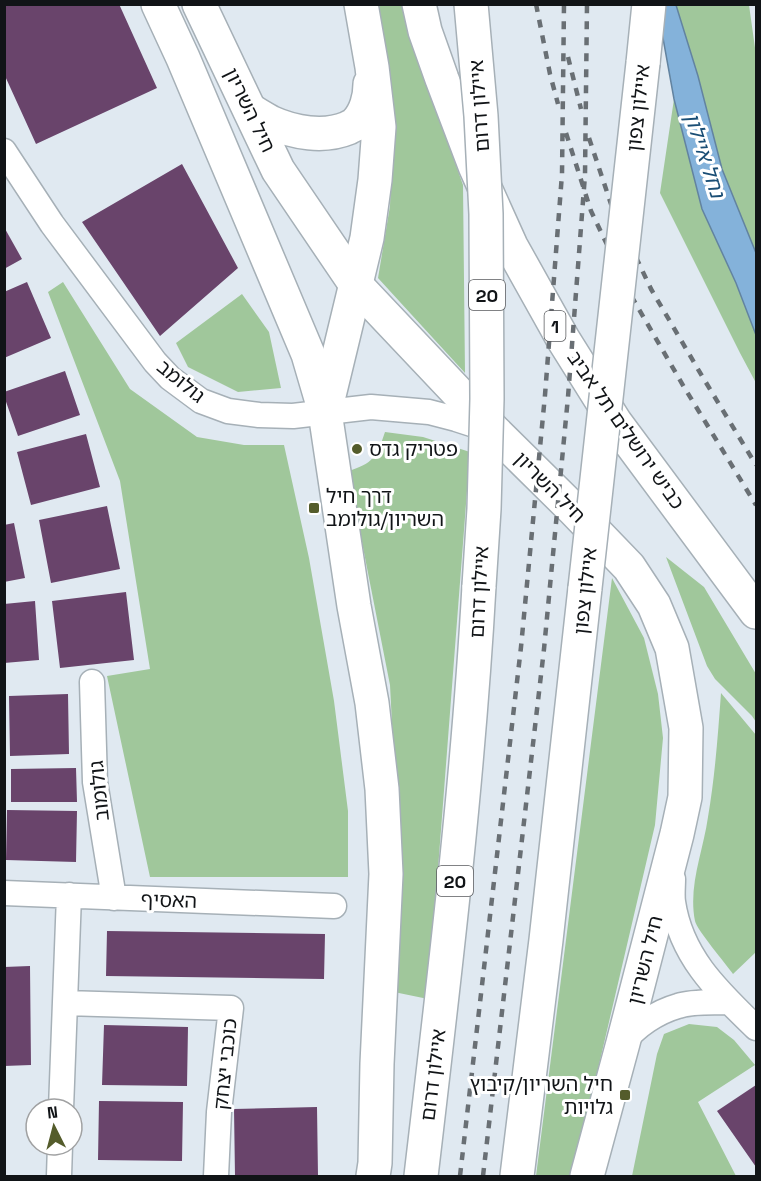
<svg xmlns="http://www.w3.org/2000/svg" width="761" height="1181" font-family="'Space Grotesk','Noto Sans Hebrew',sans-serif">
	<rect width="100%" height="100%" fill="#e0e9f1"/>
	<path fill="#a0c79b" d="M676 4 749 5 756 55V253L722 169 698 76 676 8Z
		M379 5H403L410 35 463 185 465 373 378 278 390 206 393 109Z
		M674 99 702 209 736 283 756 335V383L740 353 660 193Z
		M63 282 130 389 197 437 244 445H284L309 558 334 701 348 811V877H150L107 676 150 669 120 481 48 292Z
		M242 294 269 332 281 388 238 392 188 367 176 343Z
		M385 432 423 437 470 452 428 999 394 992 400 880 390 685 348 471C373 464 377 456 385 432Z
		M666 557 704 587 756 674V722L752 716 715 679 707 666Z
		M612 578 644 638 658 694 663 738 655 825 573 1176H536Z
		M721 693 756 735V952L733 974C726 964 697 930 695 921 688 886 703 852 708 817 715 776 718 734 721 693Z
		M689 1024 717 1027 734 1040 755 1065 698 1102 736 1176H632L657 1054 664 1034Z"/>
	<path fill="#84b2da" stroke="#6283a0" stroke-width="1.5" d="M657 5H676L698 76 722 169 756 253V335L736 283 702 209 674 99Z"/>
	<path fill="#69446b" d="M5 4H119L157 88 36 144 5 76Z
		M182 164 238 268 160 336 82 222Z
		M4 227 22 259 4 269Z
		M27 282 51 338 4 358V292Z
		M65 371 80 415 18 436 4 396V392Z
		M86 434 100 487 31 505 17 452Z
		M107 506 120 569 51 583 39 520Z
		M14 523 25 578 4 582V525Z
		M126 592 134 660 60 668 52 601Z
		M35 601 39 660 4 663V604Z
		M68 694 69 754 10 756 9 696Z
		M76 768 77 802H11V769Z
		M7 810 77 811 76 862 6 860Z
		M107 931 325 934 324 979 106 976Z
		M30 966 31 1065 4 1066V967Z
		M104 1025 188 1027 187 1086 102 1085Z
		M756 1085V1167L717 1111Z
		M99 1101 183 1102 182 1161 98 1160Z
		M317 1107 318 1176H235L234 1109Z"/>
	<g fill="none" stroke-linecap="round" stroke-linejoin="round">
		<g stroke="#a6b0b7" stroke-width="27">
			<path id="street" d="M4 151 52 224 155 362 170 378 201 401 228 411 259 415 293 416 371 407 429 412 456 419 493 431
				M92 682 95 782 114 898
				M673 879C673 886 672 895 673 902 681 957 718 991 756 1028
				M4 893 334 906
				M65 1003 231 1008 219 1112 216 1176
				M623 1043C636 1026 657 1012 678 1006 694 1001 713 1003 730 1002
				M61 1109 69 895
				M59 1176 60 1145"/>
		</g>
		<g stroke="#a6b0b7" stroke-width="36">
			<path id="secondary" d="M158 4 183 58 308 354 325 412 354 606 372 703 382 789 386 874 377 1064 375 1163 373 1176
				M199 4 278 170 356 285 495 432 575 511 629 567 654 605 672 648 686 728 685 797 677 834 623 1043 587 1176"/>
		</g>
		<g stroke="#a6b0b7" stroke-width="36">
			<path id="highway" d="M419 4 425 31 442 79 475 166 511 246 563 339 615 422 756 612
				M643 63 649 4
				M250 110C256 114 263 118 270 122 294 133 324 138 348 128 351 126 355 125 356 123 366 113 370 97 370 84
				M325 412 367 238 375 180 379 127 372 67 361 4
				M421 1176C444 980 468 783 479 586
				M517 1176 546 940 585 588"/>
		</g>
		<use href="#street" stroke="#fff" stroke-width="24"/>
		<use href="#secondary" stroke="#fff" stroke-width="33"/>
		<use href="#highway" stroke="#fff" stroke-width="33"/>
		<path stroke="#696f74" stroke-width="4.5" stroke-dasharray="8 8" stroke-linecap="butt" d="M536 4 550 74 558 104
			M568 57 581 109
			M566 133 591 211 633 299 684 387 756 505
			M589 138 611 204 651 289 702 376 756 465
			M460 1176 521 647 545 395 562 174 564 4
			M483 1176 544 649 568 397 585 175 587 4"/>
		<g stroke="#a6b0b7" stroke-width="36" stroke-linecap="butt">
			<path id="highway-bridge" d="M471 4 481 116 486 214 487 399 484 509 479 586
				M585 588 643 63"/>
		</g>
		<use href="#highway-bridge" stroke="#fff" stroke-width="33"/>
	</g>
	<g fill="#545c2b" stroke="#fff" stroke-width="2">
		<circle cx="357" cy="449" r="6"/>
		<rect x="308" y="502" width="12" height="12" rx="3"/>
		<rect x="619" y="1089" width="12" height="12" rx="3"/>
	</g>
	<g text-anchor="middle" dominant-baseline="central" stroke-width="6" stroke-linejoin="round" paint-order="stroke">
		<g fill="#fff" stroke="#585a5d" stroke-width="1.5">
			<rect x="469" y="280" width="36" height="30" rx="4.5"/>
			<rect x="544.5" y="311" width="21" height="30" rx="4.5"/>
			<rect x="437" y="866" width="36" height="30" rx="4.5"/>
		</g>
		<g font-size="18" font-weight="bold" fill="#111417">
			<text x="487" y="295">20</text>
			<text x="555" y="326">1</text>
			<text x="455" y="881">20</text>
		</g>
		<g font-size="20" fill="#111417" stroke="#fff">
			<text transform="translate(479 106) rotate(-94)">איילון דרום</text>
			<text transform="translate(638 108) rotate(-84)">איילון צפון</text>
			<text transform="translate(250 110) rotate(64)">חיל השריון</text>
			<text transform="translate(181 381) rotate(39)">גולומב</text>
			<text transform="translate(626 430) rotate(55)">כביש ירושלים תל אביב</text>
			<text transform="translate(550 487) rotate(45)">חיל השריון</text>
			<text transform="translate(585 591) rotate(-84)">איילון צפון</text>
			<text transform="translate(479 592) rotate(-87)">איילון דרום</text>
			<text transform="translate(99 791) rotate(-96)">גולומוב</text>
			<text transform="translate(169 900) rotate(2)">האסיף</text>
			<text transform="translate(645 960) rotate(-76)">חיל השריון</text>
			<text transform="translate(225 1064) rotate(-84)">כוכבי יצחק</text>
			<text transform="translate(433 1075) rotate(-83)">איילון דרום</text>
		</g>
		<g font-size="20" fill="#111417" stroke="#fff" text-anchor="start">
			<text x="369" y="449">פטריק גדס</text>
			<text x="326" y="496">דרך חיל<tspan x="326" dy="23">השריון/גולומב</tspan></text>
			<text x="613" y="1084" text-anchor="end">חיל השריון/קיבוץ<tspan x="613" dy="23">גלויות</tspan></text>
		</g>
		<g font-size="21" font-style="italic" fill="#1a4e75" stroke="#fff">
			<text transform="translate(705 155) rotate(72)">נחל איילון</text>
		</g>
	</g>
	<rect width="761" height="1181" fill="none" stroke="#111417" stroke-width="12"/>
	<g transform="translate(54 1127) rotate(354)"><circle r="28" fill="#ffffff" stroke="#a0a1a2" stroke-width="1.5"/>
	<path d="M0-4.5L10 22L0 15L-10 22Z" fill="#545c2b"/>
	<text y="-9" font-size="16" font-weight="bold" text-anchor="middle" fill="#111417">N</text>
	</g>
</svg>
